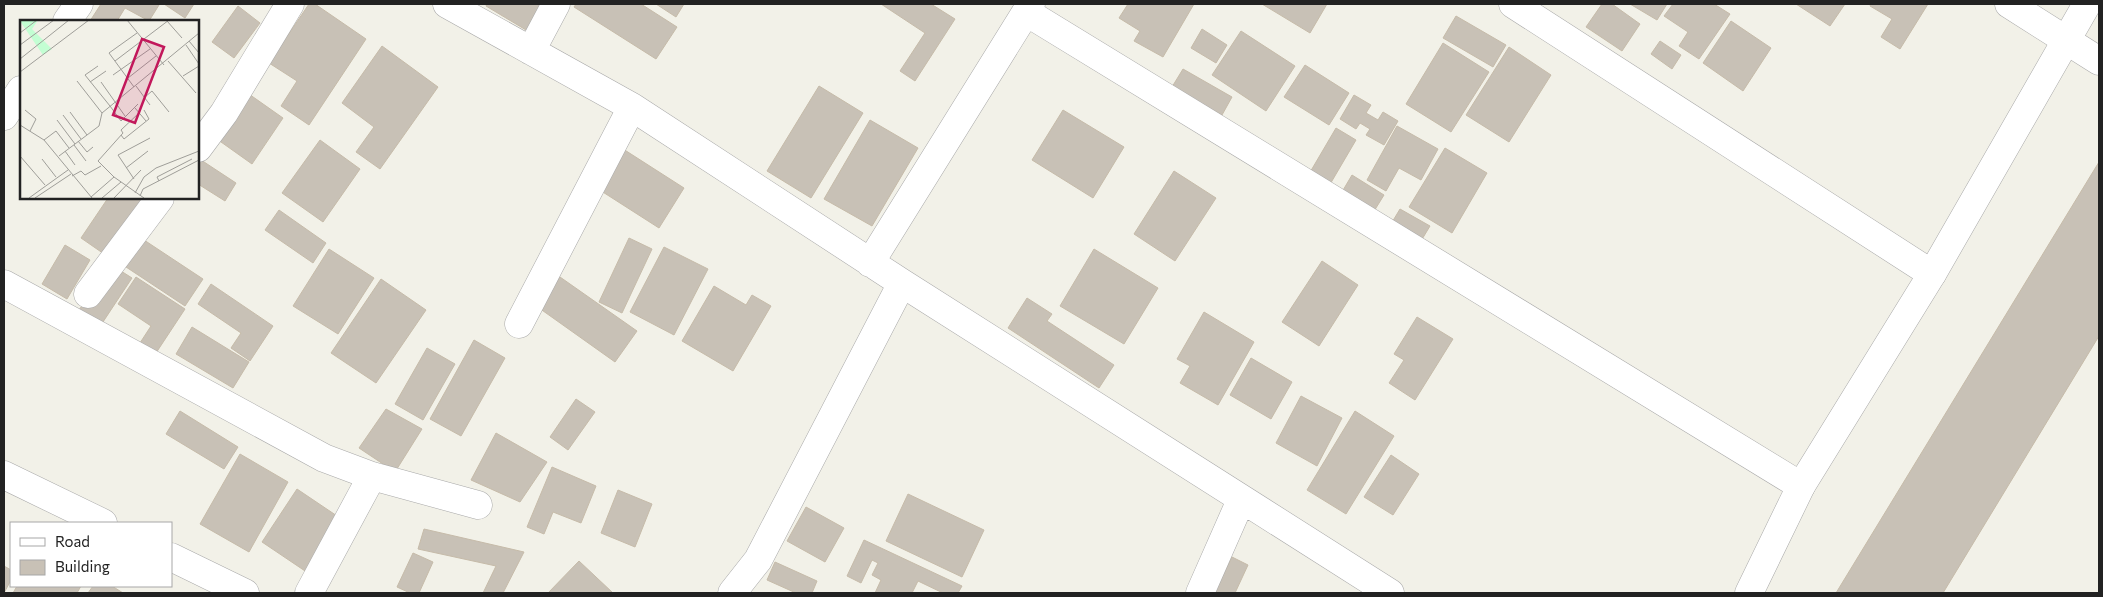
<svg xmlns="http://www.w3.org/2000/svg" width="2103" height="597" font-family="Commissioner,sans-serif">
	<rect width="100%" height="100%" fill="#f2f1e8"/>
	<path fill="#c8c1b6" stroke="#c6bba9" d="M101 4H156L159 5 149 21 125 8 117 21H90Z
		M164 4H194L185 18Z
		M309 4H315L366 39 309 125 281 106 297 81 269 63Z
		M487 4H549L531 33 486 6Z
		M576 4H641L677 27 656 59 574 7Z
		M656 4H684L676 17Z
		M881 4H931L955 19 915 81 900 71 925 33Z
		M1128 4H1194L1163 57 1134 41 1140 31 1119 18Z
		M1262 4H1327L1310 33Z
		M1602 4H1612L1640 24 1622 51 1586 27Z
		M1630 4H1667L1657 20Z
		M1673 4H1714L1730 14 1699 59 1679 46 1688 32 1664 16Z
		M1796 4H1845L1830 26Z
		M1871 4H1928L1900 49 1881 37 1892 19 1870 6Z
		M238 6 260 23 234 58 212 42Z
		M1456 16 1506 45 1493 67 1443 38Z
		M1731 21 1771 48 1743 91 1703 63Z
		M1202 29 1227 45 1216 63 1191 48Z
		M1241 31 1295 66 1266 111 1212 75Z
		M1660 41 1681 55 1672 69 1651 54Z
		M1443 43 1489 72 1451 132 1406 104Z
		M382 46 438 87 380 169 356 152 374 127 342 103Z
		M1509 47 1551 75 1509 142 1466 115Z
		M1305 65 1349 93 1329 125 1284 97Z
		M1183 69 1232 97 1222 115 1172 87Z
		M819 86 863 113 811 198 767 171Z
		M246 92 283 118 252 164 214 137Z
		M1354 95 1371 105 1366 113 1378 120 1383 112 1398 121 1384 145 1366 135 1370 129 1360 123 1356 129 1340 119Z
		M1063 110 1124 147 1093 198 1032 160Z
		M870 120 918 148 872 226 824 199Z
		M1397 126 1438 149 1421 180 1399 168 1386 191 1367 180Z
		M1336 128 1356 140 1329 186 1309 174Z
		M320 140 360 169 323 222 282 193Z
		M620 147 684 188 659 228 595 187Z
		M1445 148 1487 173 1452 233 1409 207Z
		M198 158 236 183 225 201 198 184Z
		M2099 162V336L1943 593H1836Z
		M1174 171 1216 198 1175 261 1134 234Z
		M1352 175 1384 195 1371 216 1339 197Z
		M108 198H146L107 256 81 238Z
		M1400 209 1430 226 1418 246 1388 229Z
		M279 210 326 243 313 263 265 230Z
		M141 238 203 279 185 306 123 265Z
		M629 238 652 249 622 313 599 302Z
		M65 245 90 260 67 299 42 284Z
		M664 247 708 269 674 335 630 312Z
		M329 249 374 278 338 334 293 306Z
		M1094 249 1158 288 1124 344 1060 306Z
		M1322 261 1358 285 1319 346 1282 322Z
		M110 264 132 278 97 331 75 316Z
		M136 277 185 309 154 356 138 346 151 326 118 304Z
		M560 277 637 331 615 362 539 308Z
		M381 279 426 310 376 383 331 353Z
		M211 284 273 326 250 361 231 348 241 333 198 304Z
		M714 286 746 305 752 295 771 306 733 371 682 341Z
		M1027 298 1052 314 1047 321 1114 365 1099 388 1008 328Z
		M1204 312 1254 342 1218 405 1180 383 1190 366 1177 359Z
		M1417 317 1453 339 1415 400 1389 383 1404 360 1394 354Z
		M192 327 249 362 233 388 176 354Z
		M474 340 505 358 461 436 430 419Z
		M427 348 455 364 423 420 395 404Z
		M1251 358 1292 382 1271 419 1230 395Z
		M1301 396 1342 418 1317 466 1276 443Z
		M576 399 595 412 568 450 550 437Z
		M386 409 422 429 395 472 359 448Z
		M180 411 238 447 224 469 166 434Z
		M1355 411 1394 436 1346 514 1307 490Z
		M496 433 547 462 520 502 471 480Z
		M240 454 288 482 249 552 200 524Z
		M1391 455 1419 474 1393 515 1364 497Z
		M552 467 596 486 581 523 553 512 544 534 527 527Z
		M297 489 346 522 311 575 262 542Z
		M618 490 652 504 635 547 601 533Z
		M908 494 984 530 962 577 886 541Z
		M806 507 844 528 825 562 787 541Z
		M424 529 524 552 503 593H483L496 566 418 549Z
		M864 540 962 586 958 593H943L918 581 912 593H875L881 580 872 575 878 563 872 560 861 583 847 576Z
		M413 553 433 562 419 593H410L397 587Z
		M1232 557 1248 565 1235 593H1214Z
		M579 561 613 593H548Z
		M775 562 817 581 812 593H796L767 580Z
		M4 566 11 570V580L4 593Z
		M17 586H81L77 593H13Z
		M93 586H112L123 593H88Z"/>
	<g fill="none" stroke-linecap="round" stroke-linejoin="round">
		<g stroke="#a9a9a9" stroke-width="29">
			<path id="minor" d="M447 4 632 107 902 283 1390 593
				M1513 4 1932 274
				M2009 4 2099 61
				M1026 12 1801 486
				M67 21 79 4
				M531 51 556 4
				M4 116 21 90
				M198 148 224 113 290 4
				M870 263 1031 4
				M4 284 324 458 372 476 478 505
				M88 294 160 198
				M519 324 632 107
				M4 475 103 523
				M171 557 245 593
				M309 593 372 476
				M732 593 758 560 902 283
				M1200 593 1241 500"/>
		</g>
		<g stroke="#a9a9a9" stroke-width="29">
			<path id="tertiary" d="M1749 593 1801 486 1932 274 2087 4"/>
		</g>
		<use href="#minor" stroke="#fff" stroke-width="28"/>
		<use href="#tertiary" stroke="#fff" stroke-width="28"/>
	</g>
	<g transform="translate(20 20)">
		<rect width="179" height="179" fill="#f2f1e8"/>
		<path d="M18 0 12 9 32 29 23 35 0 1Z" fill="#c3fed3"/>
		<path fill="none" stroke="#9f9e99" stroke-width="1" d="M107 0 144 45M147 1 162 18M0 13 17 0M169 21 179 33M0 25 34 0M166 25 179 44M0 39 49 0M95 41 149 0M148 41 176 73M78 46 65 55 90 86M0 52 69 0M93 55 130 29M163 56 179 46M108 58 136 36M57 61 82 93M70 62 86 51M81 62 105 96M116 66 130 85M114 67 89 33 117 13M125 77 132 71 149 92M90 86 101 101 118 84M115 88 126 101M5 90 16 99 10 111M50 92 67 115M43 95 61 119M37 100 55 124M0 105 24 120 72 178M101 115 104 119 129 99 124 90M24 120 36 111 49 128M58 121 67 132 73 127M54 125 66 141M45 131 55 145M0 136 25 165M39 136 79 106 82 93 179 13M22 139 36 157M106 148 128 131M52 156 61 151 65 155 81 146M94 157 78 141 103 113 101 110 119 93M114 159 98 135 130 118M139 161 137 157 172 139M115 173 124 157 136 148 179 131M120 176 123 169 179 140M71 177 94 157 124 178M9 178 48 150M15 178 51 154M82 178 101 162M94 178 121 150"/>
		<path fill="#c2185b" fill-opacity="0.15" stroke="#c2185b" stroke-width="2.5" d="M122 19 144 27 115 103 93 95Z"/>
		<rect width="179" height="179" fill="none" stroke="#222" stroke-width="2.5"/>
	</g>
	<rect width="2103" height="597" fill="none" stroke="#222222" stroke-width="10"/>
	<rect x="10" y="522" width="162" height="65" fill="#ffffff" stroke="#a7a7a7"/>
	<rect x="20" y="538" width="25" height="8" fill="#ffffff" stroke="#a7a7a7"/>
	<text x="55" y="547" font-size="15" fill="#222222">Road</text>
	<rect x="20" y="560" width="25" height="15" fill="#c8c1b6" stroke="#a7a7a7"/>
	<text x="55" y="572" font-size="15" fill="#222222">Building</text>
</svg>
